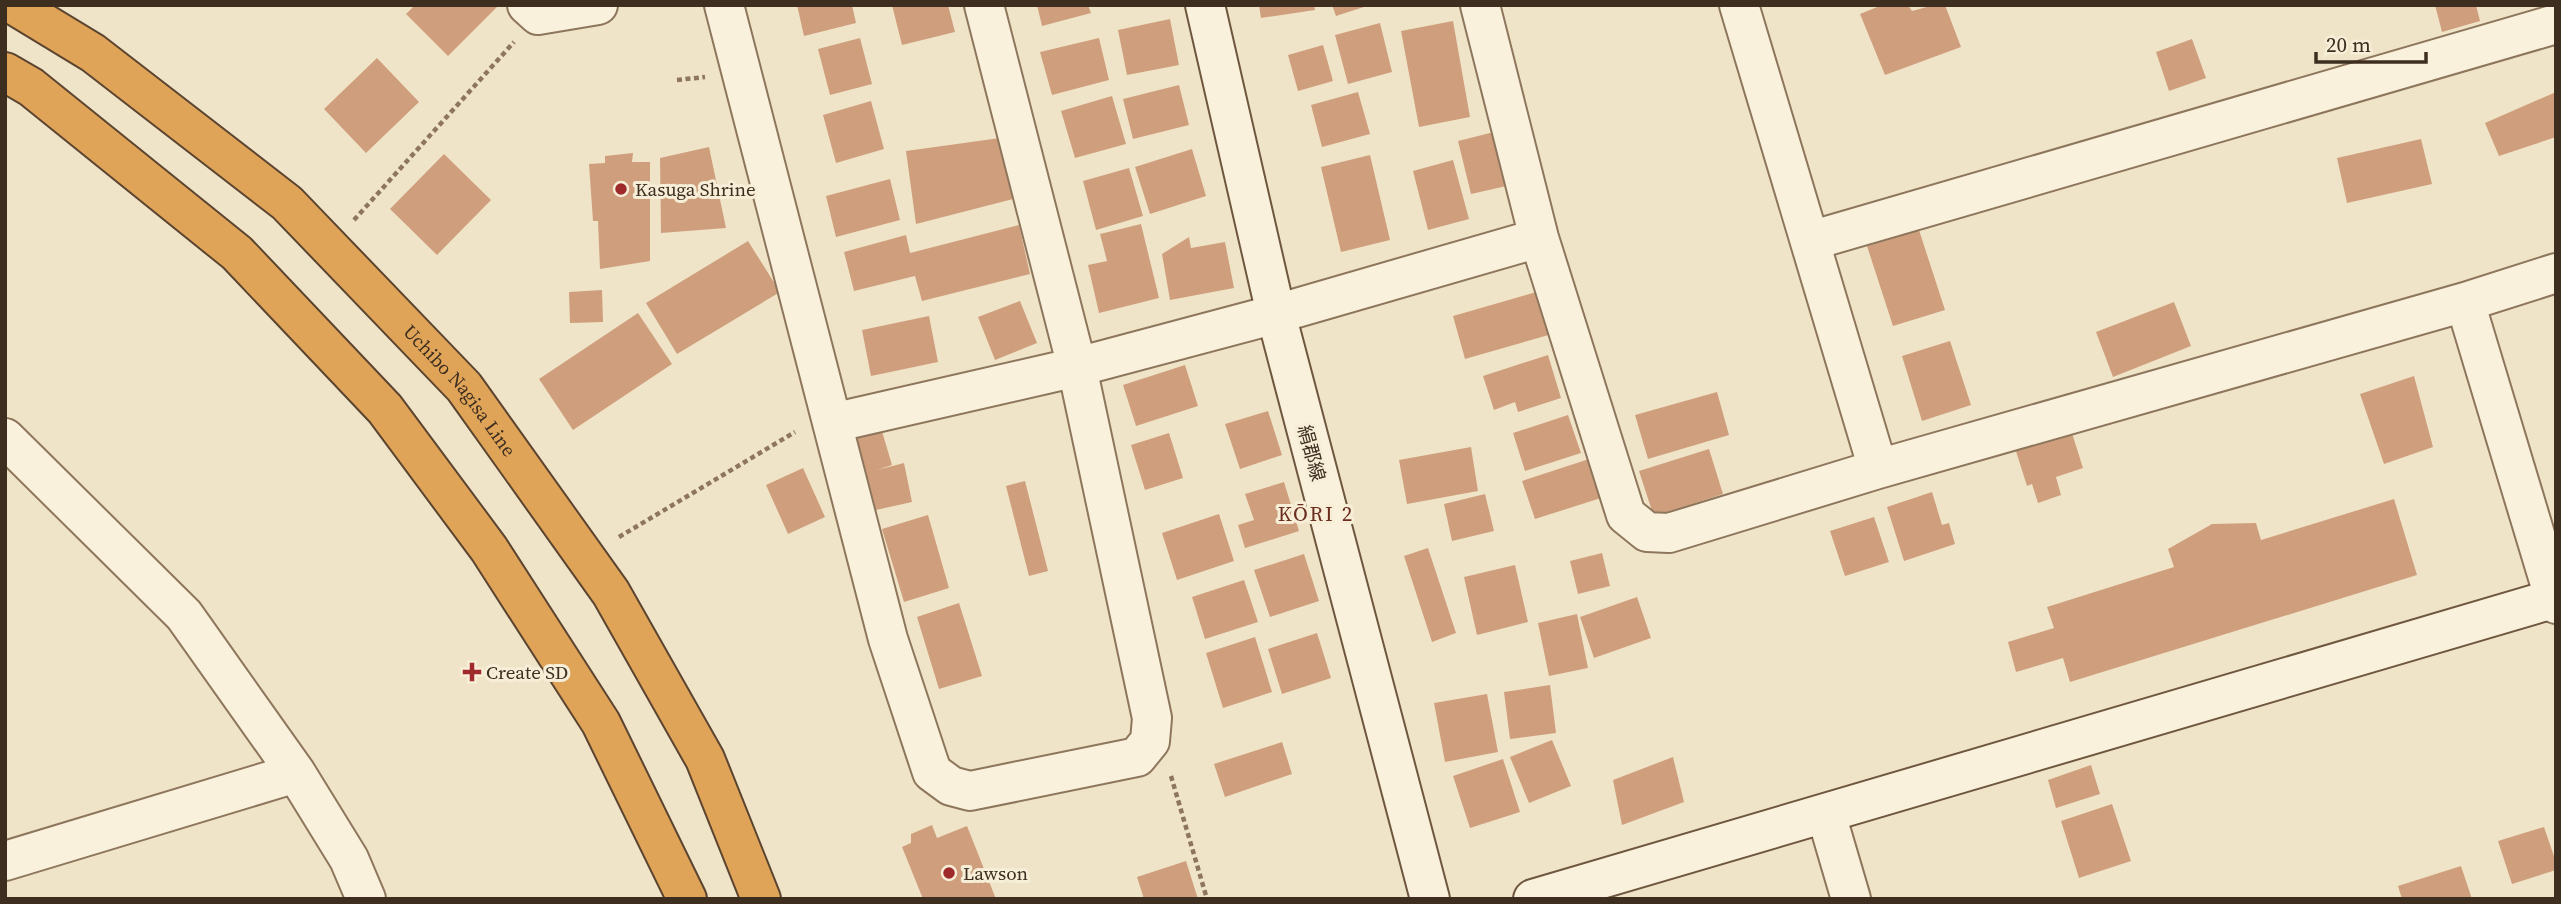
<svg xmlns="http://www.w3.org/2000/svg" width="2561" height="904" font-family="'Source Serif 4','Noto Sans JP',serif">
	<rect width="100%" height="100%" fill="#f0e4c8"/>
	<path fill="#cf9f7d" d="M415 5H499L448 56 406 14Z
		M797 5H852L856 23 804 36Z
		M892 5H948L955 32 902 45Z
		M1037 5H1088L1091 13 1042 26Z
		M1259 5H1314L1315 10 1261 18Z
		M1332 5H1367V6L1336 16Z
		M1882 5H1908L1912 11 1934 5H1945L1961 47 1885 75 1860 14Z
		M2435 5H2476L2480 21 2442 32Z
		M1170 19 1179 65 1127 75 1118 30Z
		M1453 21 1470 117 1419 127 1401 31Z
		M1380 23 1392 72 1348 84 1335 35Z
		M860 38 872 84 830 95 818 49Z
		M1099 38 1109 80 1052 95 1040 52Z
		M2192 39 2206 78 2169 91 2156 52Z
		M1323 45 1333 81 1298 91 1288 55Z
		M377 58 419 102 366 153 324 109Z
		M1179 85 1189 125 1133 139 1123 99Z
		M1358 92 1370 134 1322 147 1311 105Z
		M2556 92V137L2499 156 2485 123Z
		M1112 96 1126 144 1075 158 1061 111Z
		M871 101 884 149 836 163 823 115Z
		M1498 131 1511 185 1471 194 1458 141Z
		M1000 138 1017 198 916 224 906 151Z
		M2421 139 2432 184 2347 203 2337 158Z
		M709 147 726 228 661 233 660 158Z
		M1192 149 1206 196 1150 214 1135 167Z
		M633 153 632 162H650V261L600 269 598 221H593L589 164 605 163V156Z
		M444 154 491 200 437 255 390 209Z
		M1370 155 1390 240 1341 252 1321 167Z
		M1453 160 1469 219 1428 230 1413 171Z
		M1129 168 1143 216 1096 230 1083 181Z
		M890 179 900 220 836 237 826 196Z
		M1141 224 1159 298 1099 313 1088 265 1107 261 1100 234Z
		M1019 225 1030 274 922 301 915 276 854 291 844 252 906 235 910 253Z
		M1919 230 1945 310 1893 326 1867 246Z
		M1189 237 1191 248 1225 242 1234 288 1170 300 1162 254Z
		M748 241 780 292 677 354 646 303Z
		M602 290 603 322 570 323 569 292Z
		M1540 291 1552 334 1465 359 1453 316Z
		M1020 301 1037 343 995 360 978 317Z
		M2174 302 2191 346 2113 377 2096 332Z
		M638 313 672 364 573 430 539 379Z
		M929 316 938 362 871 376 862 330Z
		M1950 341 1971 405 1922 421 1902 356Z
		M1548 355 1561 398 1518 412 1515 402 1494 410 1483 376Z
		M1185 365 1198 406 1136 426 1123 385Z
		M2414 376 2433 447 2384 464 2360 394Z
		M1717 392 1729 435 1648 459 1635 415Z
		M1268 411 1282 455 1240 469 1225 424Z
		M1568 415 1581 453 1525 471 1513 433Z
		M2070 427 2083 468 2056 477 2061 495 2038 503 2032 484 2027 486 2014 445Z
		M881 428 892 465 877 470 904 463 912 502 876 510 855 436Z
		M1169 433 1183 478 1145 490 1131 445Z
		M1471 447 1478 491 1407 504 1399 460Z
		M1709 449 1723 494 1654 517 1639 471Z
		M1589 459 1601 498 1535 519 1522 481Z
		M803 468 825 517 788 534 766 485Z
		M1025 481 1048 571 1029 576 1006 486Z
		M1284 482 1299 531 1245 548 1238 525 1254 520 1245 494Z
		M1932 492 1942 525 1949 523 1955 544 1904 561 1887 507Z
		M1485 494 1494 531 1452 541 1444 504Z
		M2394 499 2417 575 2070 682 2063 658 2016 672 2008 642 2054 628 2047 607 2174 567 2168 549 2212 524 2256 523 2261 540Z
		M1219 514 1234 561 1177 580 1162 533Z
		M928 515 949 588 904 602 882 529Z
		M1874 517 1889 562 1845 576 1830 531Z
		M1428 548 1456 633 1432 642 1404 556Z
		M1602 553 1610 586 1578 594 1570 561Z
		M1304 554 1319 601 1270 617 1254 570Z
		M1515 565 1528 622 1477 635 1464 577Z
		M1244 580 1258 622 1205 639 1192 597Z
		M1637 597 1651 638 1594 658 1580 617Z
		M959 603 982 676 939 689 917 617Z
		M1577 614 1588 668 1549 676 1538 623Z
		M1317 633 1331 678 1282 694 1268 649Z
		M1255 637 1272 692 1223 708 1206 653Z
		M1550 685 1556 733 1510 739 1504 692Z
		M1487 694 1498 752 1445 762 1434 703Z
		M1552 740 1571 786 1529 803 1510 757Z
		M1282 742 1292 774 1225 797 1214 764Z
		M1673 757 1684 802 1622 825 1613 780Z
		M1503 759 1520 812 1470 828 1453 776Z
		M2091 765 2100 794 2056 808 2048 780Z
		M2112 804 2131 861 2079 878 2061 821Z
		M932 825 937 838 967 826 996 899H923L902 847 911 843V834Z
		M2544 827 2556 862V870L2512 884 2498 841Z
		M1186 861 1198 899H1144L1137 877Z
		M2461 866 2472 899H2402L2398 886Z"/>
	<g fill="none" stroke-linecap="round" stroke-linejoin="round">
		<g stroke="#8d765c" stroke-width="42">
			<path id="street" d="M527 5 538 15 598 5
				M724 5 888 639 932 772 951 786 970 791 1137 757 1150 741 1152 718 1077 367 984 5
				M1480 5 1539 238 1626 515 1647 532 1669 533 1878 469 2465 302 2556 273
				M1739 5 1878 469
				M1810 241 2556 24
				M2465 302 2556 604
				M832 423 1077 367 1276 314 1539 238
				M5 438 184 615 296 773 349 859 366 899
				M1826 814 1851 899
				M5 861 296 773"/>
		</g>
		<g stroke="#6f573f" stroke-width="42">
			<path id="secondary" d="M1205 5 1276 314 1430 899
				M1533 899 2556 598"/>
		</g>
		<g stroke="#5b4430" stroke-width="42">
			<g id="highway">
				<path id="s1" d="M14 5 93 53 287 203 464 387 611 593 705 759 761 899"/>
				<path d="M5 72 31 87 237 253 385 409 489 549 601 723 687 899"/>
			</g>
		</g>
		<path stroke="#8d765c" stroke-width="4.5" stroke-dasharray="5 3.5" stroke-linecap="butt" d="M677 80 705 77
			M354 220 514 42
			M619 537 795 432
			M1171 776 1207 899"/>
		<use href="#street" stroke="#faf1dc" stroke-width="38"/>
		<use href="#secondary" stroke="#faf1dc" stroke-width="38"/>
		<use href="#highway" stroke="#e0a458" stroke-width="38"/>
	</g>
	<g fill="#9e2a2b" stroke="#f7eed8" stroke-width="2.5">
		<circle cx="621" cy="189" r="7"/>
		<path d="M468.5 661.5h7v7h7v7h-7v7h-7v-7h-7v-7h7z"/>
		<circle cx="949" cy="873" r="7"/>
	</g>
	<g text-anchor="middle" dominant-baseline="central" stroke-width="6" stroke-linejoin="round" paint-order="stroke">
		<g font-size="19" fill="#3d2e20" stroke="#f7eed8" text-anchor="start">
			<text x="635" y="189">Kasuga Shrine</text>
			<text x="486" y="672">Create SD</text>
			<text x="963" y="873">Lawson</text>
		</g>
		<g font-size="19" fill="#3d2e20" stroke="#f7eed8">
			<text stroke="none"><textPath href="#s1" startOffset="593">Uchibo Nagisa Line</textPath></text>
			<text transform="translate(1312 453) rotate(75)">絹郡線</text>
		</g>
		<g font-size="21" letter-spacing="2" fill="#6b2e1e" stroke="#f7eed8">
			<text x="1316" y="513">KŌRI 2</text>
		</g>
	</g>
	<rect width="2561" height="904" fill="none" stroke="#3d2e20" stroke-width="14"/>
	<path d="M2316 52v10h110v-10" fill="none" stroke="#3d2e20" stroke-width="3.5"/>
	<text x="2326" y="52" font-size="21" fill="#3d2e20" stroke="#f7eed8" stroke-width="5" paint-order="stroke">20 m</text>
</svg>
